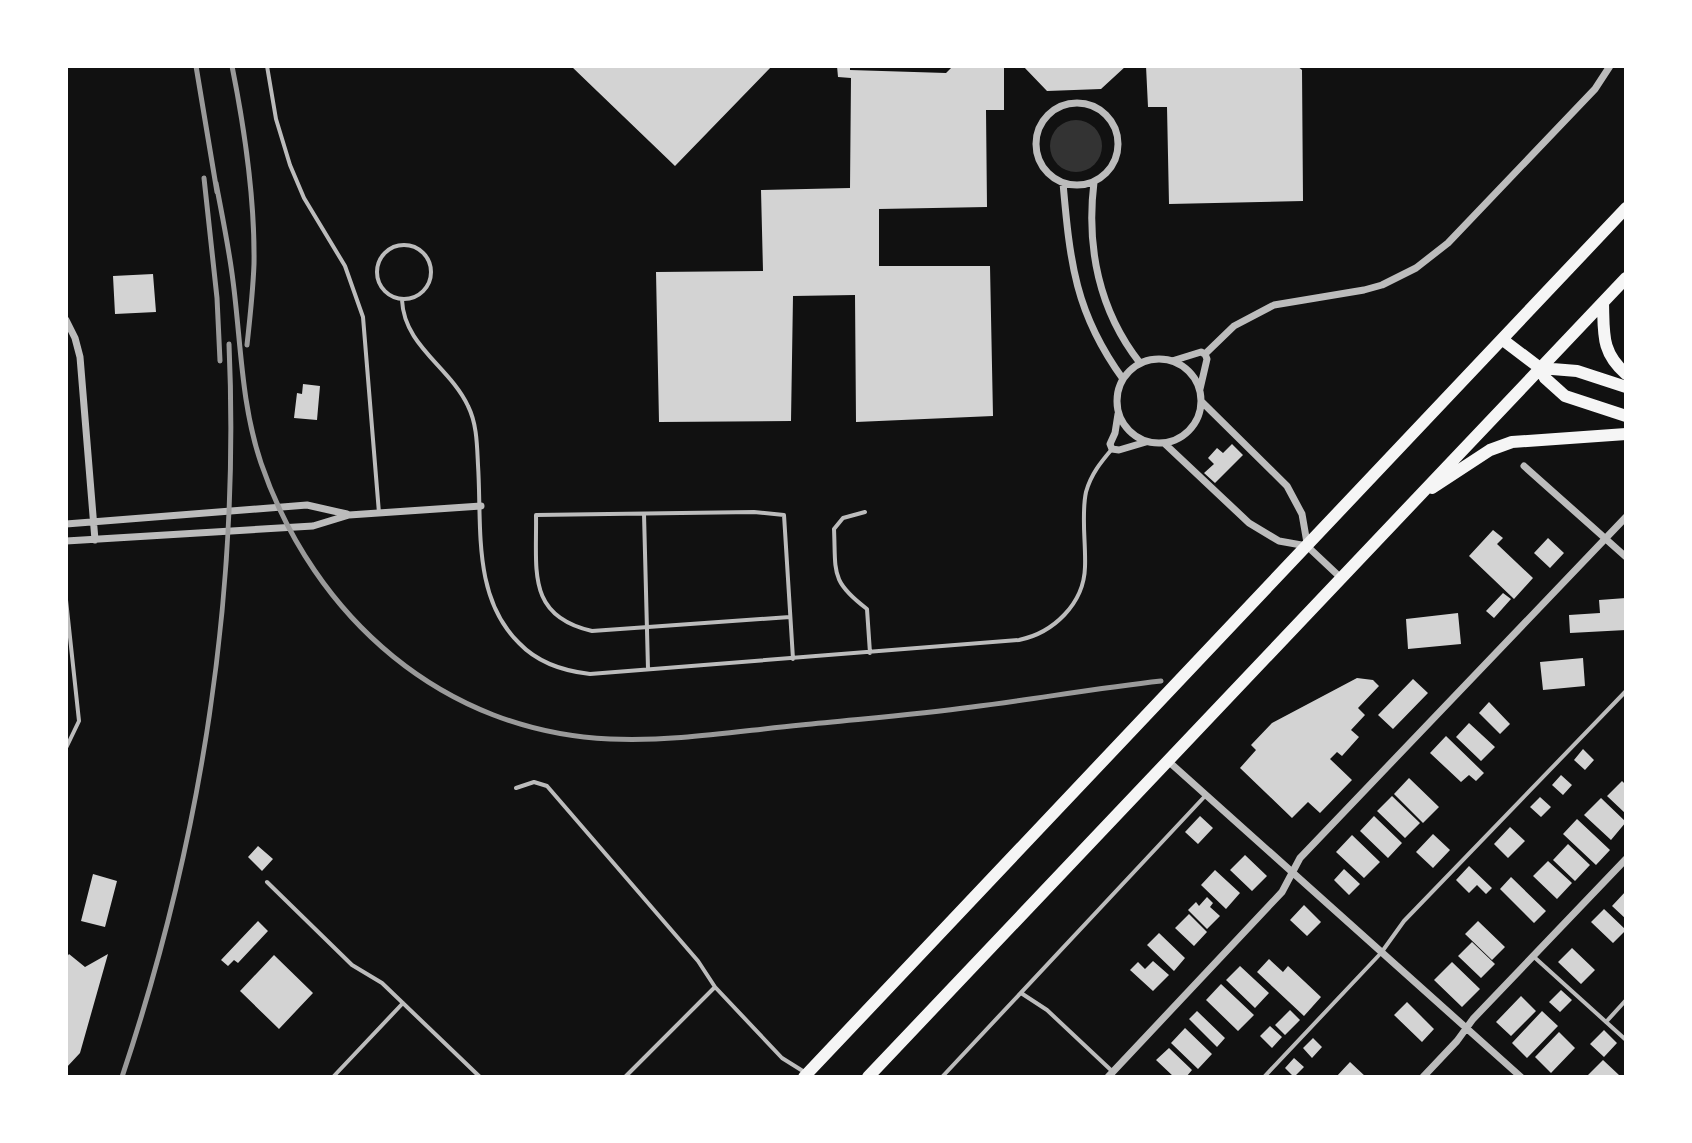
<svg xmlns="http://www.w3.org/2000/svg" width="1692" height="1143" font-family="Raleway,sans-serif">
	<rect width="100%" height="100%" fill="#111"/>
	<path fill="#333" d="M1050 146a26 26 0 1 1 52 0a26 26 0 1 1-52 0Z"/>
	<path fill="#d3d3d3" d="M571 66H772L675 166Z
		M837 66H850V70L946 73 953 66H1004V110H986L987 207 879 209V266H990L993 416 856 422 855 295 793 296 791 421 659 422 656 272 763 271 761 190 850 188 851 78 838 77Z
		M1023 66H1126L1101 89 1047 91Z
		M1146 66H1297L1302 70 1303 201 1169 204 1167 107H1148Z
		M153 274 156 312 115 314 113 276Z
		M303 384 320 386 317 420 294 418 297 393 302 394Z
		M1232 444 1243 455 1215 483 1204 473 1214 464 1208 458 1217 448 1223 453Z
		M1493 530 1503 538 1497 544 1533 578 1514 599 1469 556Z
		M1548 538 1564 553 1550 568 1534 553Z
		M1503 593 1511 599 1494 618 1486 611Z
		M1626 598V630L1570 633 1569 615 1600 613 1599 600Z
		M1458 613 1461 644 1408 649 1406 619Z
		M1583 658 1585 686 1543 690 1540 662Z
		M1357 678 1373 680 1379 686 1358 708 1365 715 1351 730 1359 737 1342 756 1337 752 1330 759 1352 780 1320 813 1308 802 1292 818 1240 768 1256 750 1251 745 1272 723Z
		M1413 679 1428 693 1393 729 1378 715Z
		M1489 702 1510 724 1500 734 1479 713Z
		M1469 723 1495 747 1481 761 1456 737Z
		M1446 736 1484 773 1476 781 1469 775 1461 782 1430 753Z
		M1583 749 1594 760 1585 770 1574 760Z
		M1561 775 1572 785 1563 795 1552 785Z
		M1409 778 1439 807 1423 823 1394 794Z
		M1622 781 1626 785V814L1607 796Z
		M1392 796 1420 823 1405 838 1377 811Z
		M1540 797 1551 807 1541 817 1530 807Z
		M1601 798 1626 822 1611 840 1584 815Z
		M1200 816 1213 828 1198 844 1185 832Z
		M1374 816 1402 843 1388 858 1360 831Z
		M1577 819 1610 850 1596 865 1563 834Z
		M1510 827 1525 841 1508 858 1494 844Z
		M1433 834 1450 850 1433 868 1416 852Z
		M1352 835 1380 862 1364 878 1336 852Z
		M1568 844 1590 865 1575 881 1553 860Z
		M258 846 273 859 262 871 248 857Z
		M1245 855 1267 876 1252 891 1230 870Z
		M1548 861 1572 883 1557 899 1533 876Z
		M1469 866 1492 888 1486 894 1477 885 1469 893 1456 880Z
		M1344 869 1360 884 1349 895 1334 880Z
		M1215 870 1240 893 1226 909 1201 885Z
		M93 874 117 881 105 927 81 921Z
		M1511 877 1546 911 1534 923 1500 889Z
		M1626 891V919L1612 906Z
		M1207 897 1213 903 1210 907 1220 916 1207 929 1188 910 1196 902 1199 906Z
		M1304 905 1321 922 1307 936 1290 920Z
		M1604 909 1626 930 1613 943 1591 922Z
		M1189 914 1207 932 1194 946 1175 928Z
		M258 921 268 931 238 963 234 960 228 966 221 960Z
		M1478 921 1505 947 1492 960 1465 934Z
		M1159 933 1185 958 1174 971 1147 945Z
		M1472 942 1495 964 1481 978 1458 956Z
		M1572 948 1595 970 1581 984 1558 962Z
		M69 954 85 967 108 954 80 1053 66 1068V958Z
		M274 955 313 993 279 1029 240 991Z
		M1269 959 1283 972 1288 966 1321 997 1304 1016 1257 972Z
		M1153 961 1169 975 1153 991 1130 970 1138 962 1145 969Z
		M1452 962 1480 989 1462 1007 1434 980Z
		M1240 966 1269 993 1255 1008 1226 980Z
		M1221 984 1254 1015 1238 1031 1206 1000Z
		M1561 990 1572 1000 1560 1012 1549 1002Z
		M1521 996 1536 1011 1511 1036 1496 1022Z
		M1407 1002 1434 1029 1422 1042 1394 1015Z
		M1290 1010 1300 1020 1285 1035 1275 1025Z
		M1197 1011 1225 1038 1217 1047 1189 1019Z
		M1542 1011 1558 1026 1527 1058 1512 1043Z
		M1270 1026 1282 1037 1272 1048 1260 1036Z
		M1185 1028 1212 1054 1198 1069 1171 1043Z
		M1604 1030 1617 1043 1604 1057 1590 1044Z
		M1559 1032 1575 1048 1551 1073 1535 1057Z
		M1313 1038 1322 1047 1312 1058 1303 1048Z
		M1169 1048 1192 1070 1186 1077H1174L1156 1060Z
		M1294 1058 1304 1067 1294 1077 1285 1068Z
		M1603 1060 1619 1075 1617 1077H1586Z
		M1350 1062 1366 1077H1336Z"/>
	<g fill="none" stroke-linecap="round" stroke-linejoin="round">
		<path stroke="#bcbcbc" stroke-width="4" d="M267 66 276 119 290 165 304 198 345 266 363 317 379 513
			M377 272a27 27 0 1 1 54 0a27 27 0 1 1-54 0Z
			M402 300C404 346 450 367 468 406 477 424 477 445 478 465 482 526 472 597 519 643 538 663 563 671 590 674L1019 640C1053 633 1084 604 1085 567 1086 543 1081 515 1086 492 1091 474 1101 462 1112 449
			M865 512 843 518 834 529C836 573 830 581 867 609L870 653
			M644 514 648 669
			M66 600 79 721 66 748
			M790 617 592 631C526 616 537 570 536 515L754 512 784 515 793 659
			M516 788 534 782 547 786 698 961 715 987
			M267 882 352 965 382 983 480 1077
			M1533 956 1626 1040
			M1021 993 1047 1010 1113 1072
			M1606 1022 1626 1000
			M333 1077 403 1003
			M625 1077 715 987 782 1058 806 1073
			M942 1077 1206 795
			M1264 1077 1381 953 1404 921 1626 691"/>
		<path stroke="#bcbcbc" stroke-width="7" d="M1036 144a41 41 0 1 1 82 0a41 41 0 1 1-82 0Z
			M1094 182C1086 247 1099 311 1140 363
			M1063 183C1070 262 1075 313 1123 379
			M66 320 75 338 80 357 95 540
			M1117 401a42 42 0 1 1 84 0a42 42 0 1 1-84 0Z
			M1172 361 1201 352 1205 354 1234 326 1274 305 1364 290 1382 285 1416 268 1448 243 1595 89 1610 66
			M1200 389 1207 359 1205 354
			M1202 402 1287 486 1302 514 1307 543
			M1118 414 1115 433 1110 444 1112 449 1119 450 1146 442
			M1164 443 1249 523 1279 541 1307 546 1341 578
			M1524 466 1626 557
			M66 524 307 505 347 514
			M66 541 313 526 349 515 481 506
			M1168 761 1521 1077
			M1108 1077 1282 892 1300 858 1626 517
			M1423 1077 1457 1041 1473 1019 1626 859"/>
		<path stroke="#f5f5f5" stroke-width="12" d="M1603 303C1604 334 1601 352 1626 374
			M1503 340 1540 368 1545 378 1565 396 1626 416
			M1540 368 1577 371 1626 387
			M1432 488 1490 450 1512 442 1626 434
			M804 1077 1626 208
			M868 1077 1626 278"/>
		<path stroke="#9a9a9a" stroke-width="5" d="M196 66 217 192
			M232 66C245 131 255 197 254 264 253 291 250 318 247 345
			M204 178 217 298 220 361
			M216 183C222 215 229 248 233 281 241 342 241 404 261 463 314 618 444 732 610 739 674 742 738 731 801 725 858 719 915 715 972 707 1035 699 1098 688 1161 681
			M122 1077C201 841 240 593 229 344"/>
	</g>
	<rect width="1692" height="1143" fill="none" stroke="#ffffff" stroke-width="136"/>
</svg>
